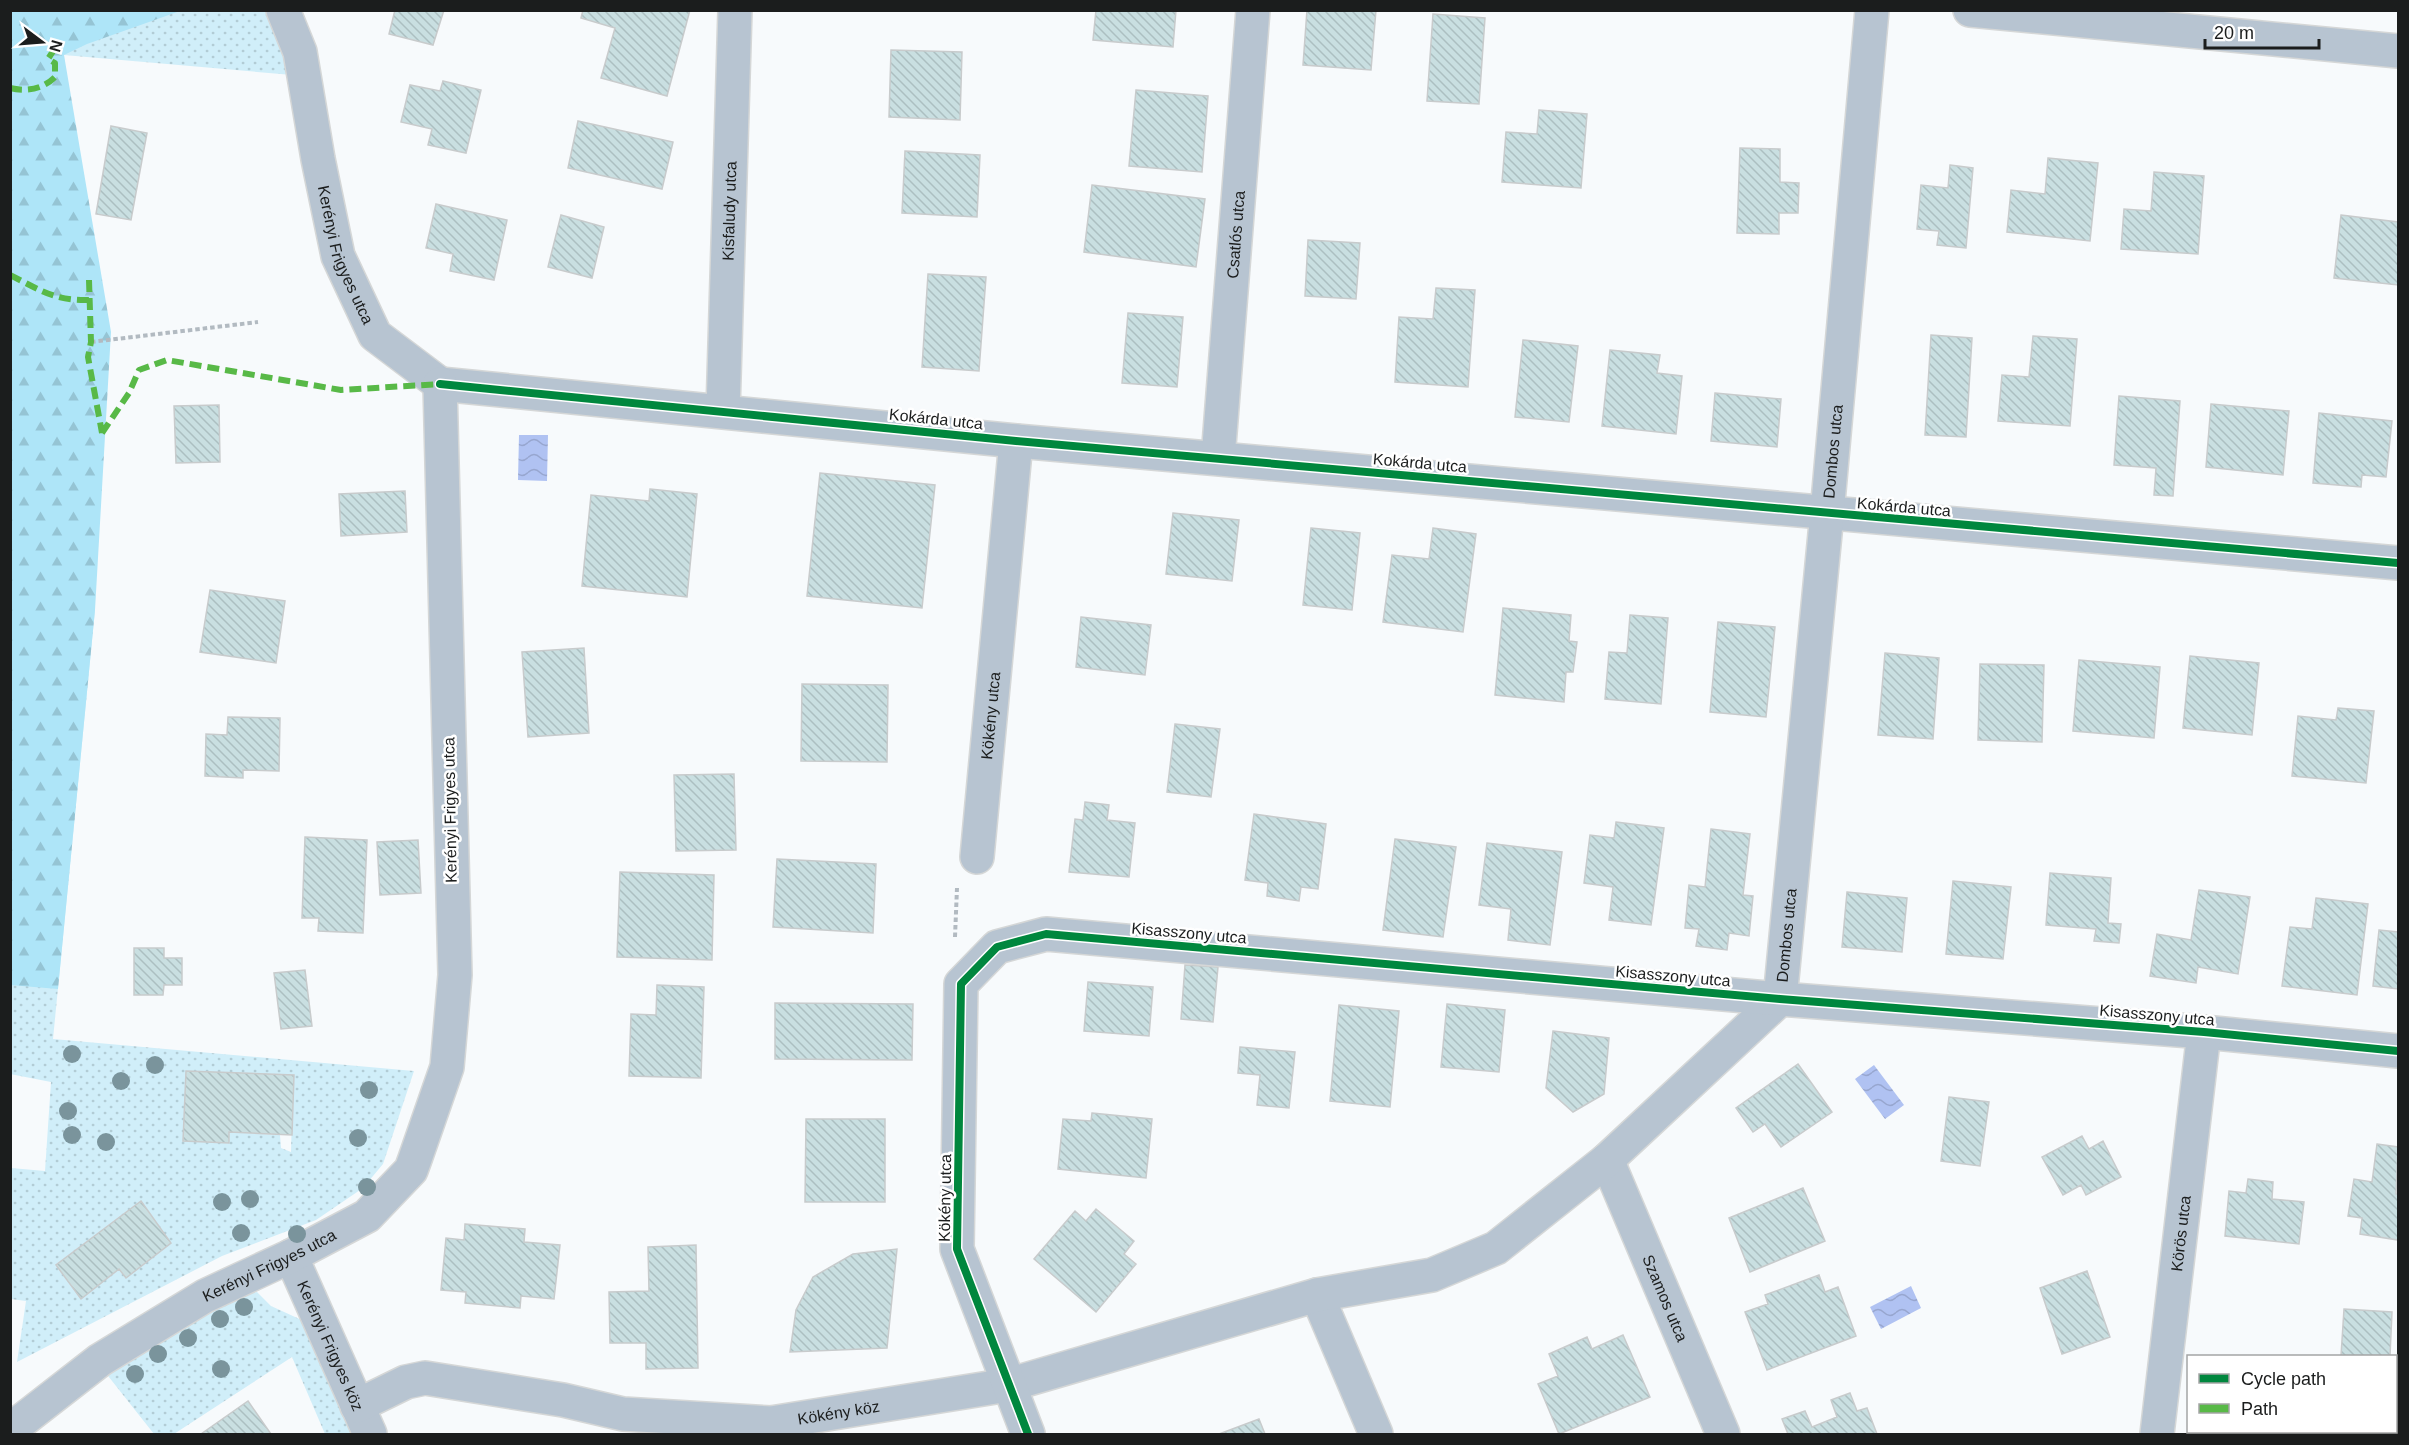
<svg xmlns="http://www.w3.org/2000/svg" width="2409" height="1445" font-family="Helvetica,sans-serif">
	<defs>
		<pattern id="green-dots" width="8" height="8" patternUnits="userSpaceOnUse" patternTransform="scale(1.5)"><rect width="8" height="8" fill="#d0eef9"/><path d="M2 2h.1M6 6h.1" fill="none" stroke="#b2ccd5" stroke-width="1.8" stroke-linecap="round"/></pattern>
		<pattern id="forest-firs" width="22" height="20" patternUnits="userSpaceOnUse" patternTransform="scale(1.5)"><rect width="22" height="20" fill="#aee5f8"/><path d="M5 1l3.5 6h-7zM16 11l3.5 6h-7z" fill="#95c4d4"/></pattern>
		<pattern id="water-waves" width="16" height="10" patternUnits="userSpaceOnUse" patternTransform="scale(1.5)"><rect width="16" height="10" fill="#b0c2f2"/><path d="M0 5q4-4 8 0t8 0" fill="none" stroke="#97a6cf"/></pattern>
		<pattern id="building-back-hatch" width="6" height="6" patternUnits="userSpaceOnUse" patternTransform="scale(1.5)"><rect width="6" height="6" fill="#c9dfe1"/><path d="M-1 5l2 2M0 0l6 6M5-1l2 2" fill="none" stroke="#acbfc1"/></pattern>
	</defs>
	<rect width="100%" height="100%" fill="#f7fafc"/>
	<path fill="url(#green-dots)" fill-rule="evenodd" d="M11 11H283L304 76 64 55 95 610 53 1039 414 1071 383 1164 363 1188 316 1220 222 1256 17 1362 26 1301 11 1299V1168L45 1171 51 1082 10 1074ZM186 1071 293 1075 291 1152 281 1148 280 1135 229 1132V1143L183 1141Z
		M257 1292 271 1306 306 1322 356 1434H325L292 1357 174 1434H154L97 1362 201 1299Z"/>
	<path fill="url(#forest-firs)" d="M10 11H180L87 44 64 55 111 332 95 610 58 989 10 985Z"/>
	<path fill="url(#water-waves)" d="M519 435H548L547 481 518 480Z
		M1874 1065 1904 1105 1885 1119 1855 1079Z
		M1911 1286 1921 1308 1881 1329 1870 1307Z"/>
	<path fill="url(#building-back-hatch)" stroke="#c8cbcc" stroke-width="1.5" d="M444 10 433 45 389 34 395 10Z
		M583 10H690L667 96 601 78 615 28 581 18Z
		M1096 10H1176L1173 47 1093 40Z
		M1307 10H1376L1371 70 1303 65Z
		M1433 14 1485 18 1479 104 1427 101Z
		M891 50 962 52 960 120 889 117Z
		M443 81 481 90 466 153 428 145 432 129 401 122 410 85 440 91Z
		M1136 90 1208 96 1202 172 1129 166Z
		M1539 110 1587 114 1581 188 1502 182 1506 132 1537 134Z
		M578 121 673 142 662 189 568 168Z
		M111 126 147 133 131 220 96 214Z
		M1740 148 1780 149V182L1799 183 1798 213H1779V234L1737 233Z
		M905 151 980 155 977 217 902 213Z
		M2048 158 2098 163 2090 241 2007 232 2011 190 2045 194Z
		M1950 165 1973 168 1966 248 1937 245 1939 231 1917 229 1921 185 1948 188Z
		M2154 172 2204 176 2198 254 2121 249 2124 209 2151 211Z
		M1092 185 1205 199 1196 267 1084 252Z
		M436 204 507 220 494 280 450 271 453 254 426 248Z
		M561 215 604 227 592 278 548 267Z
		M2341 215 2398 222V285L2334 278Z
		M1308 240 1360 243 1356 299 1305 296Z
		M928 274 986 277 979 371 922 367Z
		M1436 288 1475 290 1468 387 1395 382 1399 317 1433 319Z
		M1128 313 1183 317 1177 387 1122 383Z
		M1931 335 1972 338 1966 437 1925 435Z
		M2033 336 2077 339 2070 426 1998 421 2002 375 2029 377Z
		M1523 340 1578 346 1569 422 1515 417Z
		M1610 350 1660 355 1657 373 1682 376 1676 434 1602 426Z
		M1715 393 1781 399 1777 447 1711 441Z
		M2119 396 2180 401 2173 496 2154 495 2156 468 2114 465Z
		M2211 404 2289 411 2283 475 2206 467Z
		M219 405 220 462 176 463 174 406Z
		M2319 413 2392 421 2386 477 2362 475 2361 487 2313 483Z
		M820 473 935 485 922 608 807 596Z
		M650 489 697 494 687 597 582 586 591 495 649 501Z
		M405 491 407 532 341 536 339 494Z
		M1173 513 1239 520 1232 581 1166 574Z
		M1311 528 1360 533 1352 610 1303 605Z
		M1433 528 1476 534 1463 632 1383 622 1392 555 1429 559Z
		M210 590 285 601 276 663 200 652Z
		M1503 608 1571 615 1569 641 1577 642 1573 672H1566L1564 702 1495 695Z
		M1630 615 1668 618 1661 704 1605 699 1609 652 1627 653Z
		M1081 617 1151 625 1145 675 1076 667Z
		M1718 622 1775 627 1766 717 1710 712Z
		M584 648 589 733 528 737 522 652Z
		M1885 653 1939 658 1933 739 1878 735Z
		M2190 656 2259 663 2252 735 2183 728Z
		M2079 660 2160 667 2154 738 2073 731Z
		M1980 664 2044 665 2042 742 1978 740Z
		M802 684 888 685 887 762 801 761Z
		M2338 708 2374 711 2366 783 2292 776 2298 716 2336 720Z
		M228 717 280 718 279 771 243 770V778L205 776 206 734 227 735Z
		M1175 724 1220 729 1211 797 1167 792Z
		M734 774 736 850 676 851 674 775Z
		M1085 802 1109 805 1107 820 1135 823 1129 877 1069 872 1075 819 1083 820Z
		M1254 814 1326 824 1318 889 1301 887 1299 901 1267 896 1268 883 1245 880Z
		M1616 822 1664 828 1651 925 1609 920 1613 887 1584 883 1590 835 1614 838Z
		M1711 829 1750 834 1743 895 1753 896 1749 936 1729 933 1727 950 1696 946 1699 929 1685 928 1689 885 1705 887Z
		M305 837 367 840 363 933 318 931 319 918H302Z
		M1395 839 1456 847 1443 937 1383 930Z
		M418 840 421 893 380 895 377 842Z
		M1487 843 1562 852 1550 945 1508 940 1511 909 1479 905Z
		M777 859 876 864 873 933 773 927Z
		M620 872 714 875 712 960 617 957Z
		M2050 873 2111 878 2108 923 2121 924 2119 943 2094 941 2096 929 2046 925Z
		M1953 881 2011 887 2003 959 1946 954Z
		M2199 890 2250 897 2238 974 2198 967 2196 983 2150 976 2157 934 2191 940Z
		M1847 892 1907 898 1902 952 1842 947Z
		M2316 898 2368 904 2357 995 2282 986 2290 927 2312 929Z
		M2379 930 2398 932V989L2373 986Z
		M134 948H164V958H182V985H164L163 995H134Z
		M1185 965 1218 967 1213 1022 1181 1019Z
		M305 970 312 1026 281 1029 274 973Z
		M1088 982 1153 987 1149 1036 1084 1031Z
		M657 985 704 987 701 1078 629 1076 631 1014 656 1015Z
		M775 1003 913 1004 912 1060 775 1059Z
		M1447 1004 1505 1010 1499 1072 1441 1067Z
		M1339 1005 1399 1011 1390 1107 1330 1101Z
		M1553 1031 1609 1038 1604 1094 1573 1112 1546 1088Z
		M1240 1047 1295 1052 1289 1108 1257 1105 1260 1075 1238 1073Z
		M1798 1064 1832 1112 1781 1147 1765 1124 1753 1132 1736 1108Z
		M186 1071 294 1075 292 1135 229 1132V1143L183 1141Z
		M1949 1097 1989 1102 1980 1166 1941 1161Z
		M1092 1113 1152 1119 1146 1178 1058 1169 1063 1119 1091 1121Z
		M806 1119H885V1202H805Z
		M2082 1136 2089 1149 2103 1141 2121 1177 2086 1195 2081 1185 2063 1195 2042 1157Z
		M2377 1144 2398 1147 2396 1194H2398V1240L2360 1234 2362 1218 2348 1216 2354 1179 2372 1182Z
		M2248 1179 2273 1182 2272 1199 2304 1202 2299 1244 2225 1236 2229 1191 2246 1193Z
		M1803 1188 1825 1241 1750 1272 1729 1218Z
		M141 1201 171 1243 126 1278 119 1269 81 1299 56 1265Z
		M1096 1209 1134 1241 1124 1254 1136 1264 1096 1312 1034 1259 1075 1211 1086 1221Z
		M465 1224 525 1229 524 1242 560 1245 554 1299 521 1296 520 1308 465 1303 466 1292 441 1290 446 1238 464 1240Z
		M696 1245 698 1368 646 1369V1343H610L609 1292 649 1291 648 1247Z
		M897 1249 887 1348 790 1352 796 1310 813 1277 853 1254Z
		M2087 1271 2110 1337 2062 1354 2040 1288Z
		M1819 1275 1825 1292 1838 1287 1856 1336 1767 1370 1745 1312 1768 1304 1765 1295Z
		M2344 1309 2392 1312 2390 1356H2341Z
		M1623 1335 1650 1397 1559 1434 1538 1384 1558 1376 1549 1354 1587 1337 1592 1349Z
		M1850 1393 1857 1411 1867 1408 1877 1434H1788L1782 1419 1805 1411 1812 1427 1837 1417 1831 1400Z
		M248 1401 271 1434H201Z
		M1259 1419 1265 1434H1219Z
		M2273 1432H2315L2318 1434H2271Z"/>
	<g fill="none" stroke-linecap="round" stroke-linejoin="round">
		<g stroke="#d5d7d7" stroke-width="36">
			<g id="minor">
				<path id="s1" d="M283 10 300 52 318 159 338 256 375 335 440 384"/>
				<path d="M1970 10 2398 51"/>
				<path d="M440 384 1016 441 2398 563"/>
				<path id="s2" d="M723 411 735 10"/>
				<path id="s3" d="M1218 458 1253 10"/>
				<path id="s4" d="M977 857 1016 441"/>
				<path id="s5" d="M1780 999 1827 513 1872 10"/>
				<path id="s6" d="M1607 1160 1723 1434"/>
				<path id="s7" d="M291 1256 370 1434"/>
				<path d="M1317 1295 1376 1434"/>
				<path id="s8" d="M357 1406 406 1382 425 1378 563 1400 623 1414 771 1423 1008 1385 1317 1295 1432 1275 1496 1248 1607 1160 1780 999"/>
				<path id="s9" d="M10 1430 100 1360 205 1296 291 1256 367 1216 411 1170 415 1159 447 1067 455 975 440 384"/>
				<path d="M1028 1434 957 1249 961 984 997 947 1046 934 1780 999 2204 1032 2398 1051"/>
				<path id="s10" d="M2157 1434 2204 1032"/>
			</g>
		</g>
		<path stroke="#b2bac1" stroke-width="4" stroke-dasharray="4.5 3" stroke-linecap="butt" d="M91 342 258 322
			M955 937 957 888
			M2245 1432 2248 1434
			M2238 1434 2241 1432"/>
		<use href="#minor" stroke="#b7c4d1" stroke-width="33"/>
		<path stroke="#58b947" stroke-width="6" stroke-dasharray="12 6" stroke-linecap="butt" d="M10 88C27 92 43 89 55 77V63L48 59 59 42
			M10 275C40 290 55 301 89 300
			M89 280 91 342 88 357 102 433
			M102 433 129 393 139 370 167 360 341 390 440 384"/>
		<g stroke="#fff" stroke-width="11">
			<path id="cycleway" d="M440 384 1016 441 2398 563
				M1028 1434 957 1249 961 984 997 947 1046 934 1780 999 2204 1032 2398 1051"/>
		</g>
		<use href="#cycleway" stroke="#00873e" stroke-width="8"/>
	</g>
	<g fill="#7a949c">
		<circle cx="72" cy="1054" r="9"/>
		<circle cx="155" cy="1065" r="9"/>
		<circle cx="121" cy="1081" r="9"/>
		<circle cx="369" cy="1090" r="9"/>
		<circle cx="68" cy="1111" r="9"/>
		<circle cx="72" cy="1135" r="9"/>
		<circle cx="358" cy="1138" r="9"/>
		<circle cx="106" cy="1142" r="9"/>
		<circle cx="367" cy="1187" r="9"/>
		<circle cx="250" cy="1199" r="9"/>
		<circle cx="222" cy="1202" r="9"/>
		<circle cx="241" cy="1233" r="9"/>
		<circle cx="297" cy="1234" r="9"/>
		<circle cx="244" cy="1307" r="9"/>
		<circle cx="220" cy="1319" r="9"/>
		<circle cx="188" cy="1338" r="9"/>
		<circle cx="158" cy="1354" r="9"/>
		<circle cx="221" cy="1369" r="9"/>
		<circle cx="135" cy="1374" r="9"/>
	</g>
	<g text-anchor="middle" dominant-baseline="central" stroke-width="5" stroke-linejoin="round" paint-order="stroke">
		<g font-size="16" fill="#1b1d1d" stroke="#fff">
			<text stroke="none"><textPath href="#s2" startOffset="200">Kisfaludy utca</textPath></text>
			<text stroke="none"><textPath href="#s3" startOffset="224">Csatlós utca</textPath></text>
			<text stroke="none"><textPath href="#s1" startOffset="254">Kerényi Frigyes utca</textPath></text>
			<text transform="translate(936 419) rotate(6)">Kokárda utca</text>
			<text stroke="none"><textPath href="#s5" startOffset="550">Dombos utca</textPath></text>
			<text transform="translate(1420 463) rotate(5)">Kokárda utca</text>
			<text transform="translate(1904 507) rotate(5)">Kokárda utca</text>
			<text stroke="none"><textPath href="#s4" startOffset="142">Kökény utca</textPath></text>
			<text transform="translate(450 810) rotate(-91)">Kerényi Frigyes utca</text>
			<text transform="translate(1189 933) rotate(5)">Kisasszony utca</text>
			<text stroke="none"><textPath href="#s5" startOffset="64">Dombos utca</textPath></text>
			<text transform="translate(1673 976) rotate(5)">Kisasszony utca</text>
			<text transform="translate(2157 1015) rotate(5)">Kisasszony utca</text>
			<text transform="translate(945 1198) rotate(-89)">Kökény utca</text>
			<text stroke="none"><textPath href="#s10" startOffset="202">Körös utca</textPath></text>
			<text stroke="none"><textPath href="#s9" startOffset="308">Kerényi Frigyes utca</textPath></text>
			<text stroke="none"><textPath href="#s6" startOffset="150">Szamos utca</textPath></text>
			<text stroke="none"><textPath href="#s7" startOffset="98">Kerényi Frigyes köz</textPath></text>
			<text stroke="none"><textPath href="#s8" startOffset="492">Kökény köz</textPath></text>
		</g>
	</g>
	<rect width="2409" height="1445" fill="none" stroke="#1b1d1d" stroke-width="24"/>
	<rect x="2187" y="1355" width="210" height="78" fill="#ffffff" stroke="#a4a5a5" stroke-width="1.5"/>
	<rect x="2199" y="1374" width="30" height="9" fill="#00873e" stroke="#a4a5a5" stroke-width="1.5"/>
	<text x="2241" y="1385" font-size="18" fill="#1b1d1d">Cycle path</text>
	<rect x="2199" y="1404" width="30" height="9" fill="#58b947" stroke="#a4a5a5" stroke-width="1.5"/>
	<text x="2241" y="1415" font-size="18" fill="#1b1d1d">Path</text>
	<g transform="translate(42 42) rotate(106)" stroke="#ffffff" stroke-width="4.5" paint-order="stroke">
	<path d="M0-4.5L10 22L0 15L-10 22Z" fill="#1b1d1d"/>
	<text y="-9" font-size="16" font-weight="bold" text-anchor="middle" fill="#1b1d1d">N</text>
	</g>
	<path d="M2205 39v9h114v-9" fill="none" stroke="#1b1d1d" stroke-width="3"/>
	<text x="2214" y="39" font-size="18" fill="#1b1d1d" stroke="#ffffff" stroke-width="4.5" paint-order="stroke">20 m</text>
</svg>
